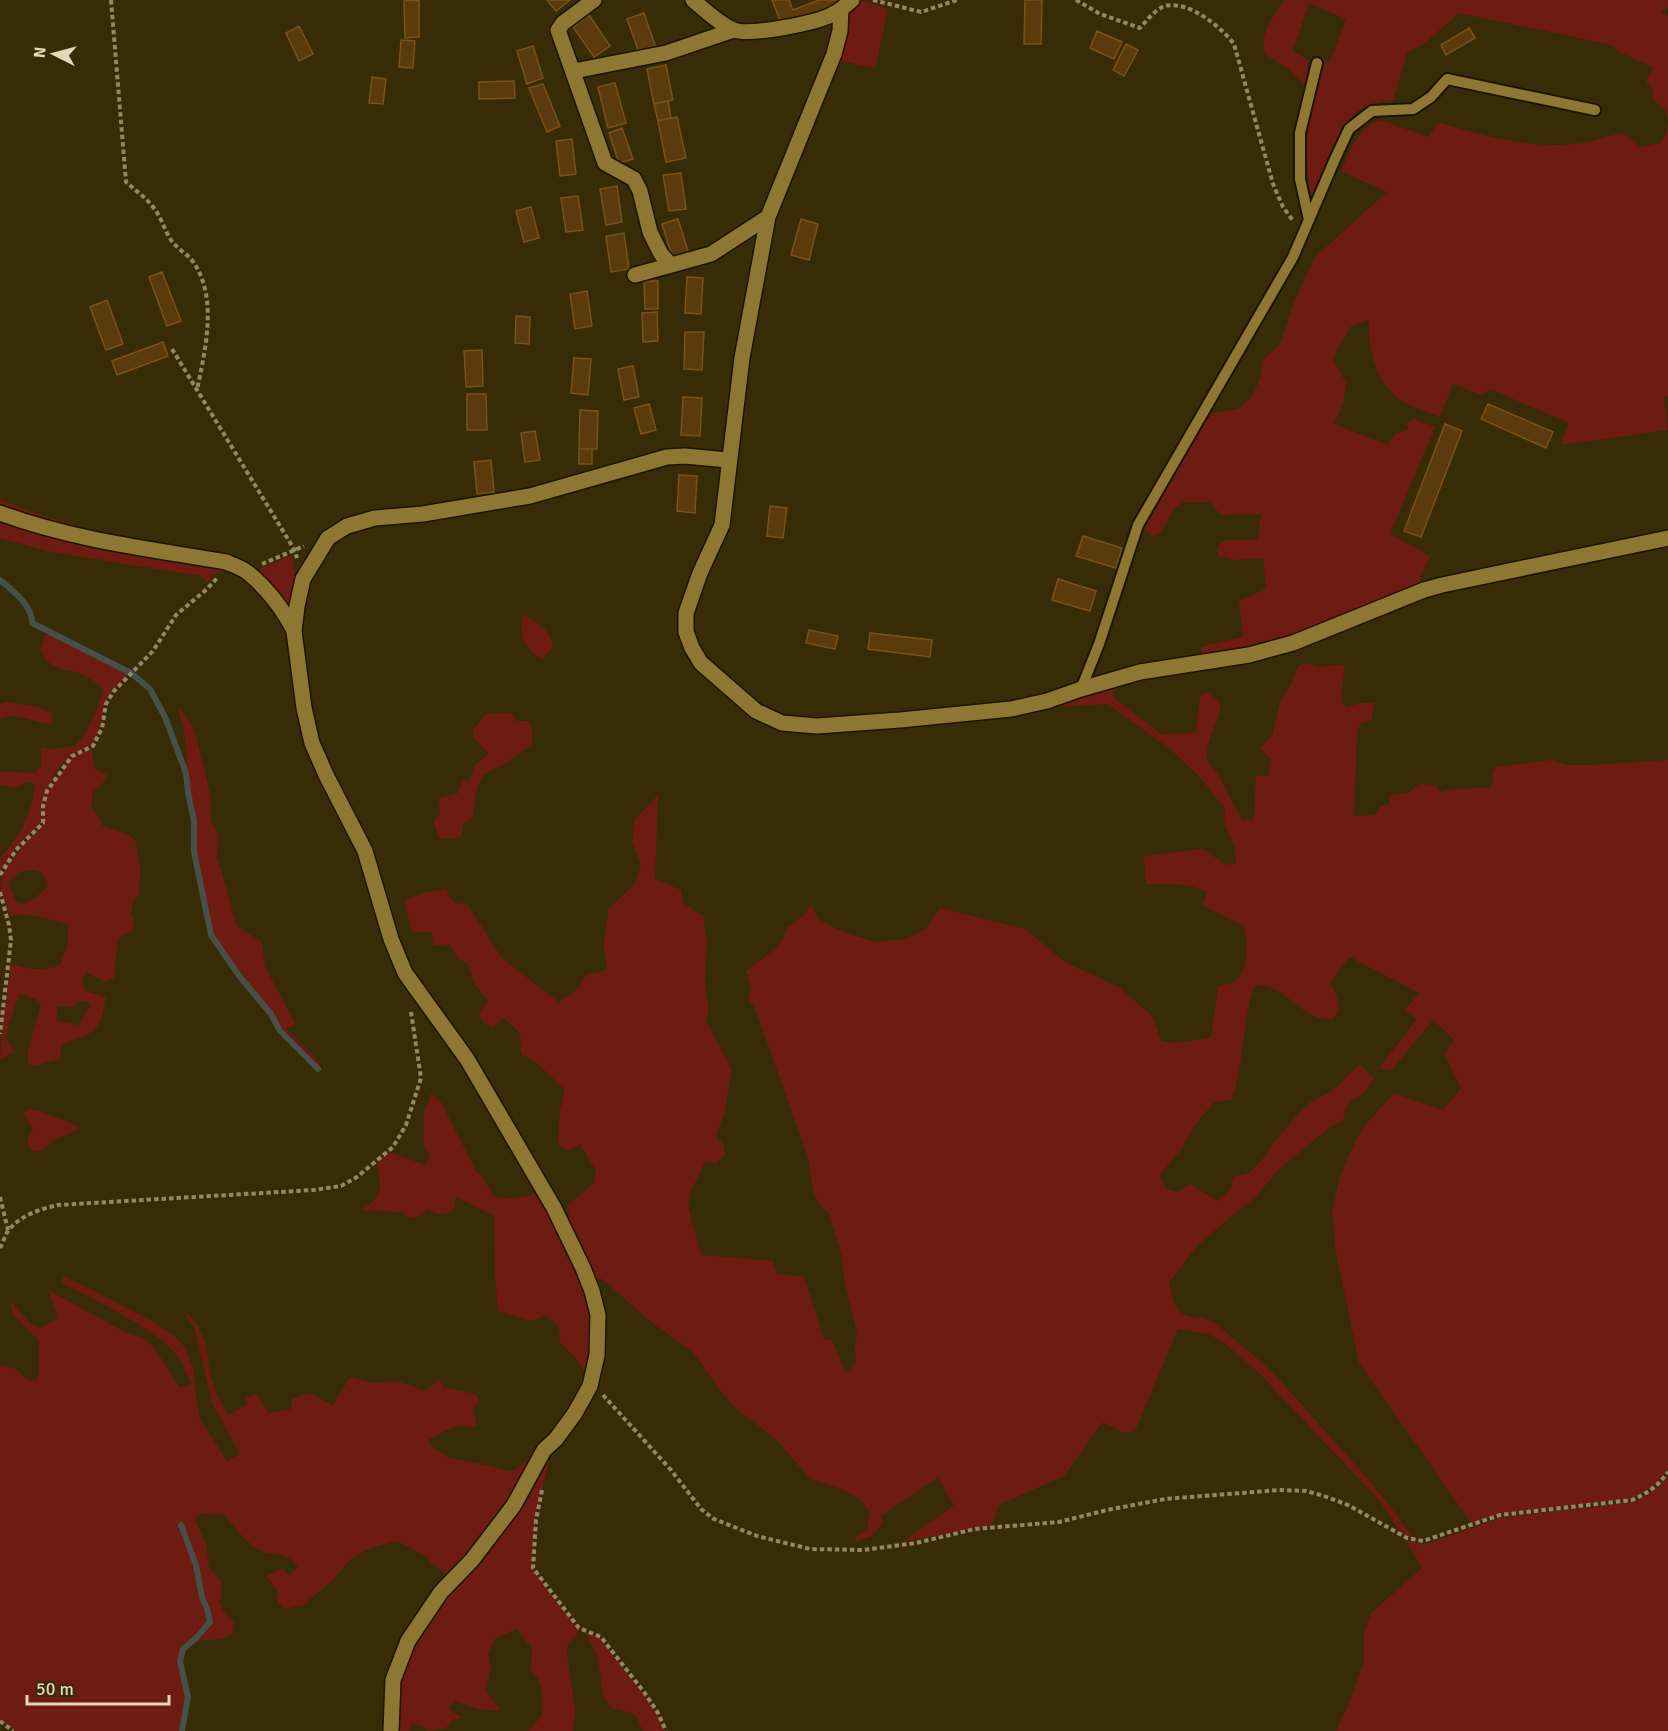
<svg xmlns="http://www.w3.org/2000/svg" width="1668" height="1731" font-family="Signika,sans-serif">
	<rect width="100%" height="100%" fill="#382c06"/>
	<path fill="#6e1b12" fill-rule="evenodd" d="M860 0 888 9 875 68 836 60 846 11Z
		M1284 0H1668V7L1661 13 1668 16V118L1666 110 1653 100V90L1646 81 1653 67 1619 52 1612 45 1459 13 1426 42 1407 53 1393 101C1355 103 1346 119 1332 151 1324 167 1317 183 1310 199L1306 150 1308 118 1323 61 1330 62 1346 19 1309 3 1293 51 1308 60 1306 87 1290 70 1265 54C1259 33 1273 17 1284 0Z
		M1380 120 1429 137 1438 122C1487 137 1531 150 1583 143 1596 141 1609 135 1623 133L1640 147 1660 143 1665 136 1668 125V396L1664 398 1668 430 1561 445 1569 423 1490 389 1482 395 1453 384 1440 417C1426 411 1408 406 1397 397 1374 377 1368 347 1369 319L1350 327 1333 359 1346 383 1343 403 1334 424 1388 445 1395 434 1408 430 1407 423 1414 419 1435 427 1390 534 1430 556 1419 582 1290 640 1203 658 1201 647 1243 637 1239 601 1266 589 1263 558 1235 560 1219 556 1217 550 1221 542 1228 540H1257L1261 514 1221 515 1209 502H1184L1174 508 1160 534 1152 537 1142 527 1210 414 1238 409 1251 398 1260 379 1262 362 1281 342 1295 300 1315 257 1387 192 1341 171C1349 153 1359 125 1380 120Z
		M0 500 44 516 143 545 107 539 0 507Z
		M0 517 217 567 224 570 213 575 206 584 205 579 200 576 47 551 0 538Z
		M291 556 297 583 291 616 253 572Z
		M522 614C537 624 550 627 553 647L542 659C520 644 522 640 522 614Z
		M46 633 91 653 128 673C120 682 111 691 106 703 100 715 102 730 94 742 88 750 77 750 70 756 51 774 42 796 42 822L15 849 0 873V858C19 837 33 813 35 784L27 782 14 788 0 785V772L36 773 41 765V748L56 749 75 746C90 728 97 712 103 690 96 683 89 676 79 673 60 667 51 672 41 650Z
		M1305 663 1319 667 1344 665C1345 678 1340 689 1342 703L1348 707 1359 703H1374L1372 720 1360 724 1357 733 1354 816 1375 815 1381 806 1389 804 1391 795 1408 793 1420 783 1436 786 1440 792 1455 789 1488 788 1493 783 1492 773 1496 767 1551 760 1566 765H1593L1668 760V1469C1658 1484 1648 1491 1632 1498L1499 1514 1472 1524 1359 1363 1336 1252 1332 1211 1341 1173 1361 1130 1394 1093 1443 1110 1461 1088 1444 1053 1454 1040 1433 1020 1391 1071 1379 1068 1417 1019 1405 1010 1419 993 1350 957 1330 982C1336 996 1344 1006 1333 1019 1327 1019 1319 1019 1314 1016 1293 1007 1280 983 1255 985 1241 1022 1245 1062 1232 1099L1214 1102 1193 1128 1181 1150 1173 1158 1160 1176 1166 1189 1178 1192 1190 1184 1218 1201 1231 1189 1233 1177 1249 1173 1261 1161 1275 1141 1299 1113 1312 1101 1332 1091 1360 1064 1374 1078C1371 1082 1369 1088 1366 1091 1353 1106 1348 1092 1343 1121L1330 1127 1278 1170 1255 1198 1234 1214 1198 1245 1170 1281C1170 1294 1175 1315 1191 1317 1198 1318 1202 1316 1209 1320 1220 1326 1231 1337 1241 1345 1271 1368 1294 1396 1319 1424 1351 1461 1386 1495 1412 1538L1401 1533 1379 1500 1258 1372 1222 1341 1208 1334 1178 1329 1135 1431 1124 1433 1103 1422 1064 1476 999 1505 992 1525 903 1542 954 1505 938 1478 881 1516 882 1523 872 1536 856 1541 855 1537 867 1529 870 1513 861 1499 841 1489 810 1479 776 1439 734 1407 720 1390 692 1351 651 1322 602 1279 593 1278 569 1225 568 1205 594 1183 596 1171 580 1144 570 1150 558 1145 560 1110 565 1090 537 1063 521 1054 520 1033 504 1018 493 1027 483 1022 479 1013 488 1000 475 985 468 964 458 958 450 944 434 946 431 932H412L404 900 424 893 446 889 453 902 468 905 502 958 559 1002C571 994 580 989 586 975L607 970C607 962 603 952 604 945 604 933 608 922 608 909L635 884 641 864 632 842 635 819 658 795 655 879 681 890 683 903 703 916 707 940 705 981 709 1011 706 1020 732 1070 724 1114 716 1136 724 1145 725 1155 716 1164 705 1162 692 1189 688 1206 701 1255 773 1261 777 1274 804 1277 824 1339 832 1340 846 1373 856 1362 855 1346 857 1334 845 1284 841 1253 829 1213 820 1205 813 1191 808 1157 754 1006 749 1002 750 983 746 971 775 949 783 938 787 928 804 915 812 904 816 916 820 920 843 932 875 942 906 939 926 929 940 908 1025 929 1065 962 1120 988 1153 1017 1161 1041 1172 1043 1211 1038 1218 987C1223 985 1231 984 1236 981 1250 969 1247 941 1244 926L1203 905 1207 891C1187 883 1168 884 1146 884L1144 856 1203 849 1226 865 1236 863 1234 846 1224 822 1225 809 1200 777 1170 749 1108 704 1047 707 1138 676 1113 692 1114 698 1161 734 1196 733 1200 696 1207 692C1223 701 1223 710 1215 725 1210 735 1207 748 1206 759L1218 774 1242 821 1254 819 1256 776H1269L1270 759 1260 748 1272 736 1280 702 1291 684 1298 667Z
		M7 702 38 707 53 714 51 724C34 724 17 710 0 719V704Z
		M177 706 189 720 194 730 210 792 211 820 219 836 217 856 237 926 262 942 265 967 296 1025 286 1029 319 1062 322 1072 281 1030 272 1013 241 976 213 934 196 852V821L186 768 187 755 184 731Z
		M511 713 516 721H529L533 733 532 745 504 764 483 775 476 791 473 818 463 824 462 836 450 839 439 838 434 821 440 813 439 798 458 793 462 781 470 780 474 766 489 753 473 738V730L486 714Z
		M91 748 95 769 107 775 103 783 93 792 91 806 103 826 128 834 136 842 140 869 139 895 134 898 131 915 134 920 133 931 118 938 114 978 106 982 87 973 82 979 85 991 106 997C99 1035 96 1031 61 1045L60 1059 35 1066 28 1064 27 1054 41 1004 36 999 19 994 5 1036 14 1052 0 1059 3 1015 11 964C29 969 42 972 60 965L68 944V925C48 919 30 912 9 916 7 907 2 898 0 888 0 867 30 837 44 823V806L47 791 73 756ZM28 870C42 870 44 874 48 886L35 898 22 904 16 902 9 882 19 872ZM84 1001 88 1002 90 1006 79 1025 56 1021 58 1006 72 1007 78 1002Z
		M431 1093 441 1102 477 1173 483 1177 493 1196C511 1200 525 1198 542 1191L553 1210 593 1314 588 1377 578 1361 560 1342 559 1325 544 1315 535 1320H527L498 1311 495 1275 494 1216 456 1197 453 1210C444 1216 437 1215 428 1209 420 1219 411 1221 402 1212L360 1210C386 1197 380 1188 377 1162L389 1152 426 1165 430 1155C428 1152 426 1150 424 1147 424 1145 423 1115 424 1112 426 1105 430 1101 431 1093Z
		M29 1109 37 1110 83 1128 55 1139 42 1150 34 1152C24 1146 27 1137 33 1129L23 1114Z
		M64 1276 152 1321 177 1338 186 1349 193 1368 199 1417 227 1461 240 1454 212 1403 195 1329 183 1311C211 1331 204 1356 214 1386 217 1396 223 1406 228 1415L247 1405 246 1398 257 1394 268 1413 291 1409 292 1399 309 1393 333 1405 350 1377 373 1383 397 1381 426 1391 439 1378 443 1387 476 1394 479 1403 473 1407 477 1427 455 1426 429 1439 431 1446 449 1458 486 1465 508 1471 516 1470 537 1452 496 1523 444 1585 446 1574 433 1565 427 1557 397 1541 370 1548 351 1559 332 1581 303 1605 285 1609 278 1603 277 1590 266 1576 283 1568 289 1576 298 1567C285 1549 272 1558 256 1548 243 1540 234 1525 223 1514L213 1515 202 1513 195 1519 206 1544 209 1567 220 1580 222 1591 219 1602 225 1614 234 1621 232 1634 222 1639 197 1641 211 1622C210 1612 205 1604 203 1594 199 1574 193 1537 179 1521L195 1565 201 1598 207 1610 208 1621 196 1638 182 1648 179 1661 186 1696 181 1731H15L0 1720V1365C4 1366 12 1367 15 1369 25 1375 21 1380 37 1381L39 1373V1341L12 1313 10 1301 30 1323 39 1328 58 1318 48 1290 123 1331 142 1338 154 1347 180 1388 191 1384C187 1376 184 1366 179 1358 163 1332 90 1298 61 1282Z
		M551 1451 535 1520 532 1568 578 1629 576 1637 568 1643 567 1654 575 1709 573 1731H528L542 1716C541 1699 545 1682 531 1671L532 1647C525 1642 523 1634 516 1629L495 1639 488 1653 491 1668 486 1691 501 1711 478 1709 455 1701 449 1708 461 1718 453 1720 445 1729 428 1731 424 1727 412 1723 410 1731H394L393 1705 411 1643Z
		M1668 1476V1731H1336L1352 1697 1364 1660V1632L1371 1613 1422 1568 1406 1540 1423 1544 1438 1540 1500 1518 1633 1502C1648 1496 1659 1489 1668 1476Z
		M586 1633 600 1638 643 1693 657 1714 665 1731H643L635 1714 612 1708 604 1699 597 1655Z"/>
	<g fill="none" stroke-linecap="round" stroke-linejoin="round">
		<path stroke="#464f48" stroke-width="6" d="M0 580C12 590 33 606 32 623L131 673 150 689 165 717 186 773 188 792 194 821V852L211 935 240 977 271 1014 280 1031 318 1069
			M181 1525 196 1565 202 1598 207 1608 210 1622 196 1638 183 1649 180 1661 188 1697 182 1731"/>
	</g>
	<path fill="#5b3a0e" stroke="#7b5116" stroke-width="1.5" d="M419 0V37L405 38 404 1Z
		M547 0H570L556 11Z
		M772 0H789L793 10 819 0H838L839 4 782 26Z
		M1025 0H1042L1041 44H1024Z
		M644 13 656 48 640 55 627 19Z
		M589 15 610 46 594 57 573 27Z
		M299 26 313 54 299 61 286 33Z
		M1469 28 1475 38 1446 55 1441 45Z
		M1097 31 1122 42 1114 59 1090 48Z
		M401 40 415 41 413 68 399 67Z
		M1126 44 1138 50 1124 76 1113 70Z
		M533 46 543 78 527 84 517 51Z
		M666 65 673 100 654 104 647 69Z
		M372 77 386 79 383 104 369 103Z
		M514 81 515 98 479 99V82Z
		M615 83 626 123 608 128 598 87Z
		M543 84 560 126 547 132 529 88Z
		M668 101 671 118 658 121 654 104Z
		M677 117 686 158 666 162 658 121Z
		M622 128 633 159 619 163 609 133Z
		M572 139 576 174 560 176 556 141Z
		M681 173 686 209 669 211 663 175Z
		M617 186 622 222 606 225 600 189Z
		M578 196 583 230 566 232 561 198Z
		M531 207 539 238 524 242 516 211Z
		M678 219 689 254 673 259 662 224Z
		M801 219 818 224 809 260 791 255Z
		M624 233 629 269 611 272 606 236Z
		M162 272 181 321 167 326 149 277Z
		M687 277 703 278 701 314 685 313Z
		M644 281H658V309H645Z
		M587 291 592 326 575 329 570 294Z
		M107 300 123 344 106 350 90 307Z
		M657 312 658 341 643 342 642 313Z
		M516 316 530 317 529 344 515 343Z
		M685 332H704L702 370 684 369Z
		M163 342 168 356 117 375 112 361Z
		M482 350 483 386 466 387 464 351Z
		M574 358 591 359 588 395 571 393Z
		M633 366 639 397 624 400 618 369Z
		M467 394H486L487 430H467Z
		M683 397 702 398 700 436 681 435Z
		M649 404 656 430 641 434 634 408Z
		M1488 404 1553 432 1546 448 1481 419Z
		M580 410 598 411 597 449H579Z
		M1445 424 1462 431 1421 537 1404 531Z
		M535 431 540 460 525 462 521 433Z
		M579 449H592V464H579Z
		M491 460 494 492 477 494 474 462Z
		M679 475 697 476 695 513 677 511Z
		M770 506 787 508 783 538 767 536Z
		M1083 536 1122 548 1116 568 1076 556Z
		M1058 579 1096 591 1090 611 1052 600Z
		M809 630 838 636 835 649 806 643Z
		M870 633 932 640 930 657 868 649Z"/>
	<g fill="none" stroke-linecap="round" stroke-linejoin="round">
		<g stroke="#1c1502" stroke-width="14">
			<path id="lane" d="M1309 220 1300 179V133L1317 63
				M1081 689 1099 644 1138 525 1293 257 1335 159 1349 129 1372 111 1413 109 1431 97 1447 79 1595 110"/>
		</g>
		<g stroke="#1c1502" stroke-width="18">
			<path id="street" d="M594 0 563 23 558 30 605 163 634 179 640 191 650 232 661 254 670 264
				M693 0C703 9 721 25 734 30 751 36 817 23 833 14 840 11 846 5 852 0
				M841 9 840 31 834 54 768 217 742 358 722 525 700 573 686 613V632L692 648 701 663 756 711 782 723 817 726 900 720 1011 709 1047 701 1081 689 1140 672 1249 655 1293 643 1424 590 1442 585 1668 538
				M574 71 666 53 734 30
				M635 275 711 254 768 217
				M0 513C73 540 150 549 226 562 233 565 242 568 247 572 266 587 284 610 294 631
				M391 1731 393 1680 408 1641 441 1592 472 1560 514 1505 544 1450 556 1439 575 1413 590 1386 597 1355 598 1315 592 1291 583 1268 554 1208 467 1059 405 973 391 939 365 851 326 775 312 743 304 708 294 631 297 606 303 579 328 538 347 526 375 518 423 514 530 496 667 457 685 456 728 460"/>
		</g>
		<path stroke="#938764" stroke-width="4" stroke-dasharray="4.5 3" stroke-linecap="butt" d="M111 0 126 182C136 191 148 199 156 211 162 220 165 231 171 240 177 249 188 254 194 263 218 299 205 351 197 390
			M873 0 921 12 957 0
			M1076 0 1100 14 1140 28C1147 20 1154 11 1164 6 1189 0 1221 27 1234 44L1273 184 1283 207 1294 222
			M172 349 294 549 297 558
			M262 564 304 546
			M0 875 16 850 43 823V806L47 791 72 756 93 746 102 728 106 704 114 691 153 651 176 615 207 589 218 577
			M0 892 9 925 11 940 0 1034
			M0 1197 8 1230
			M0 1248C3 1243 5 1235 8 1231 20 1215 41 1209 58 1205L314 1190 341 1186 357 1177 393 1147 406 1125 421 1078 411 1012
			M603 1395 671 1470 701 1509 714 1519 757 1536 810 1549 863 1550 916 1543 975 1529 1059 1522 1107 1510 1165 1499 1279 1490 1306 1491 1324 1496 1348 1505 1407 1538 1423 1541 1500 1515 1632 1500C1648 1493 1658 1486 1668 1472
			M542 1490 536 1520 533 1568 579 1628 601 1637 644 1692 658 1713 666 1731
			M0 1721 13 1731"/>
		<use href="#lane" stroke="#8e7633" stroke-width="10"/>
		<use href="#street" stroke="#8e7633" stroke-width="15"/>
	</g>
	<g transform="translate(54 54) rotate(276)" stroke="#382c06" stroke-width="4.5" paint-order="stroke">
	<path d="M0-4.5L10 22L0 15L-10 22Z" fill="#e4d7b7"/>
	<text y="-9" font-size="16" font-weight="bold" text-anchor="middle" fill="#e4d7b7">N</text>
	</g>
	<path d="M27 1695v9h142v-9" fill="none" stroke="#e4d7b7" stroke-width="3"/>
	<text x="36" y="1695" font-size="18" fill="#e4d7b7" stroke="#382c06" stroke-width="4.5" paint-order="stroke">50 m</text>
</svg>
